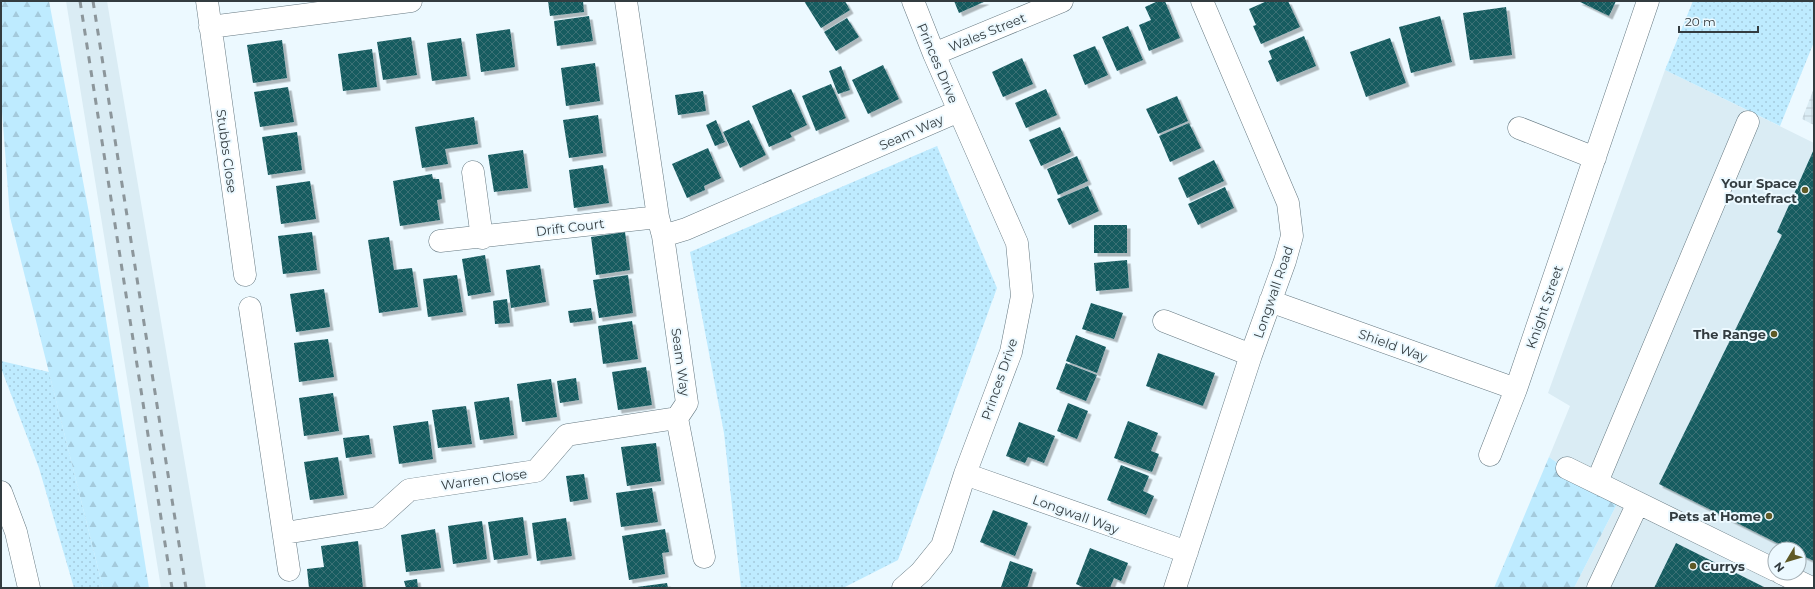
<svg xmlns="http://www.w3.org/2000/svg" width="1815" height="589" font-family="Montserrat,sans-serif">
	<defs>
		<pattern id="industrial-grid" width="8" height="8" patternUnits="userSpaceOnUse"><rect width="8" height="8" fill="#daecf4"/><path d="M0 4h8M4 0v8" fill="none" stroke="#bccbd2"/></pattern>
		<pattern id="grass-dots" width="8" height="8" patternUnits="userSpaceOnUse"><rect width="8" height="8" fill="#beebff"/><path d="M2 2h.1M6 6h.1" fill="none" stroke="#a4cadc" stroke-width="1.8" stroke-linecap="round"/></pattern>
		<pattern id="forest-firs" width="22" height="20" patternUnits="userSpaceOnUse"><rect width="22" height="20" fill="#beebff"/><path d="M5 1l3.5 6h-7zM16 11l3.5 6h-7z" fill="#a4cadc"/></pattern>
		<pattern id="building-cross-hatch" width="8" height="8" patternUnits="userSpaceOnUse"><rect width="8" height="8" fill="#195c61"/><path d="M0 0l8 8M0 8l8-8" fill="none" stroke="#3b7175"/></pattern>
		<filter id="shadow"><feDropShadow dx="3.5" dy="3.5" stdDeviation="0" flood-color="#0004"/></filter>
	</defs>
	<rect width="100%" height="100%" fill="#ecf9ff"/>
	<path fill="#daecf4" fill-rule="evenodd" d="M66 1H107L206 588H161Z
		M1665 70 1814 143V588H1574L1617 504 1549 457 1570 406 1548 393ZM1775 549H1799V573H1775Z"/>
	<path fill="url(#industrial-grid)" d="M1814 88V125L1802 119Z"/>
	<path fill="url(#grass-dots)" d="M1693 1H1814V42L1780 126 1665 70Z
		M937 146 997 288 898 560 843 588H741L724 433 690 252Z
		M1 361 49 372 103 588H74L39 468 1 368Z"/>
	<path fill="url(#forest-firs)" d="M1 1H49L89 213 149 588H103L10 217 1 98Z
		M1549 457 1617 504 1574 588H1494Z"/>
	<path fill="url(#building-cross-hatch)" filter="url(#shadow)" d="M548 1H583L584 12 550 16Z
		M804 1H845L850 10 821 28Z
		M954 1H986L959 13Z
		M1158 1H1165L1180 38 1149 51 1139 25 1151 20 1145 7Z
		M1267 1H1288L1300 27 1261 44 1253 26 1256 25 1249 9Z
		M1578 1H1616L1609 16Z
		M1506 7 1512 55 1470 60 1463 13Z
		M589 16 593 41 557 46 554 21Z
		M1440 16 1452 62 1411 73 1399 27Z
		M847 18 859 37 836 51 824 32Z
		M1128 26 1143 60 1117 71 1102 37Z
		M510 29 515 67 481 72 476 34Z
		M1304 36 1316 66 1277 82 1268 61 1272 59 1269 51Z
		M411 37 417 75 383 80 377 42Z
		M461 38 467 76 432 81 427 43Z
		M1390 38 1406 83 1366 97 1350 52Z
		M282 40 287 78 253 83 247 45Z
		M1095 46 1108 75 1085 85 1073 55Z
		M372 49 377 87 343 91 338 54Z
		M1022 58 1033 84 1003 97 992 72Z
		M595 63 600 101 566 106 561 68Z
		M883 65 899 99 868 114 852 80Z
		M841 66 850 90 838 94 829 71Z
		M831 84 846 118 816 131 802 96Z
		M288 87 294 122 260 127 254 92Z
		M791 89 807 125 790 133 792 137 769 147 752 106Z
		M1046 89 1057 115 1026 128 1015 103Z
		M703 91 706 111 678 115 675 95Z
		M1177 96 1188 121 1158 134 1146 109Z
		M598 115 603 153 569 158 563 120Z
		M474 117 478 144 445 149 448 164 422 168 415 127Z
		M716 120 725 142 715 146 706 125Z
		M749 120 766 155 740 168 723 132Z
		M1189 123 1201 148 1170 162 1159 136Z
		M1060 127 1071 152 1041 166 1029 140Z
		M297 132 302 170 268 175 262 137Z
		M708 148 721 178 704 186 705 190 687 198 672 164Z
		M1814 149V561L1799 554V549H1789L1659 484 1782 235 1777 232Z
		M523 150 528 188 494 192 488 155Z
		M1077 156 1088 181 1058 195 1047 169Z
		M1214 160 1224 181 1187 198 1178 178Z
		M603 165 609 203 574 208 569 170Z
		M432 174 433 179H439L442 199 437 200 440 220 400 226 393 181Z
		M310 181 316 219 281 224 276 186Z
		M1088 186 1099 211 1069 225 1057 199Z
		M1225 187 1234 208 1198 225 1188 204Z
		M1094 225H1127V253H1094Z
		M312 232 317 270 283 274 278 236Z
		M625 232 630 270 596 275 591 237Z
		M389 237 394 270 412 268 418 307 379 313 368 240Z
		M485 255 491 292 468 296 462 259Z
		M1127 260 1129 288 1096 291 1094 263Z
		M540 265 546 302 511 308 506 270Z
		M457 275 463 312 428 317 423 279Z
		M628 275 633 313 599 318 593 280Z
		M324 289 330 327 296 332 290 294Z
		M507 299 510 323 495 324 493 301Z
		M1091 303 1123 313 1114 339 1082 329Z
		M591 308 593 320 570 323 568 311Z
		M632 321 638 359 603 364 598 326Z
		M1076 335 1106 347 1097 373 1066 361Z
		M328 339 334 377 299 382 294 343Z
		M1158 353 1215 373 1203 406 1146 386Z
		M1066 363 1097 375 1086 401 1056 389Z
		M646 367 652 405 618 410 612 372Z
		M576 378 579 400 560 403 557 381Z
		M551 379 557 417 522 422 517 384Z
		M333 393 339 431 304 436 299 398Z
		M509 397 514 435 480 440 474 402Z
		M1068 403 1088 411 1077 439 1057 431Z
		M466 406 472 444 438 448 432 410Z
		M428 421 433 459 399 464 393 426Z
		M1128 421 1158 433 1151 451 1159 454 1152 472 1114 458Z
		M1019 422 1055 436 1044 463 1028 457 1025 463 1006 456Z
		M369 435 372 454 346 458 343 438Z
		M656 443 661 481 627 486 621 447Z
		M338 457 344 495 310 500 304 462Z
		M1121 465 1149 476 1143 491 1154 496 1146 515 1107 500Z
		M584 474 588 499 570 502 566 476Z
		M652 488 658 522 621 527 616 493Z
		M993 510 1028 523 1015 556 980 542Z
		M523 517 528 555 494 560 488 522Z
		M566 518 572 556 537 561 532 523Z
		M482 521 487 559 453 564 448 526Z
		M435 529 441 568 406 572 401 535Z
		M665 529 669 552 662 553 665 574 629 580 622 536Z
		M358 541 363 588H309L307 569 324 567 321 546Z
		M1676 543 1766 588H1654Z
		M1090 548 1128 563 1121 581 1114 578 1110 588H1085L1076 584Z
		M1010 561 1033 569 1027 588 1001 587Z
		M417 579 418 588H406L404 581Z
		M667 583 668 588H637V587Z"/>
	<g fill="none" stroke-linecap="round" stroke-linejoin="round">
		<g stroke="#667982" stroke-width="23">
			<path id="minor" d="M207 1 245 275
				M626 1 658 217 663 236 687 403 677 418 704 557
				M210 27 411 1
				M934 54 1062 1
				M1519 128 1595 158
				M473 172 482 238
				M663 236 686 229 959 111
				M440 241 658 217
				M1270 301 1516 389
				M250 308 289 570
				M1164 321 1251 355
				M1490 455 1516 389 1648 1
				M1567 468 1775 570
				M965 474 1187 552
				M1597 482 1748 122
				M1 492 16 532 29 588
				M285 533 378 518 409 490 536 471 567 435 677 418
				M1781 573 1812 588
				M903 588 921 572 942 546 965 474 1011 352 1022 296 1017 243 934 54 913 1
				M1175 588 1251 355 1285 261 1292 236 1288 203 1202 1
				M1598 588 1638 503"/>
		</g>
		<use href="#minor" stroke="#fff" stroke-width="22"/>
		<path stroke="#8c969b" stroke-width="3" stroke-dasharray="7 7" stroke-linecap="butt" d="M80 1 172 588
			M93 1 186 588"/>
	</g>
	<g fill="#5f5a26" stroke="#ecf9ff" stroke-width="1.5">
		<circle cx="1805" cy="190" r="4"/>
		<circle cx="1774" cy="334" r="4"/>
		<circle cx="1769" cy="516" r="4"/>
		<circle cx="1693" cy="566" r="4"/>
	</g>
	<g text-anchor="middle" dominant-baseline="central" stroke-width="4" stroke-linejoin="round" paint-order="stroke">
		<g font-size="13" fill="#333c40" stroke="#ecf9ff">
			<text transform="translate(987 32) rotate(-22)">Wales Street</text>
			<text transform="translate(938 63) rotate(67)">Princes Drive</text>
			<text transform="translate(911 132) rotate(-24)">Seam Way</text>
			<text transform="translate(227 151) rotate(82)">Stubbs Close</text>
			<text transform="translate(570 227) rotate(-7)">Drift Court</text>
			<text transform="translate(1273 292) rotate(-71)">Longwall Road</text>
			<text transform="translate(1544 307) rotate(-71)">Knight Street</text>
			<text transform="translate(1393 345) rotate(20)">Shield Way</text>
			<text transform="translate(681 362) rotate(82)">Seam Way</text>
			<text transform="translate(999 379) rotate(-71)">Princes Drive</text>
			<text transform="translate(484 479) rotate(-8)">Warren Close</text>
			<text transform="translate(1076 514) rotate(20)">Longwall Way</text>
		</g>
		<g font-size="13" font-weight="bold" fill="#333c40" stroke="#ecf9ff" text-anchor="end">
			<text x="1797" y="183">Your Space<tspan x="1797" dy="15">Pontefract</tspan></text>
			<text x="1766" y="334">The Range</text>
			<text x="1761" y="516">Pets at Home</text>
			<text x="1701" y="566" text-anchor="start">Currys</text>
		</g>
	</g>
	<rect width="1815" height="589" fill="none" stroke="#333c40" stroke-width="4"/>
	<g transform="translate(1787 561) rotate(232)"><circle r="19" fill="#ecf9ff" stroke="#a2adb3"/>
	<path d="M0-3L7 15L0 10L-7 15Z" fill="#5f5a26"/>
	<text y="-6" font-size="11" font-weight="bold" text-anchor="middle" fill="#333c40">N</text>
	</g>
	<path d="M1679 26v6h79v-6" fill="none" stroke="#333c40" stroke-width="2"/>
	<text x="1685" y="26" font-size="12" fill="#333c40" stroke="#ecf9ff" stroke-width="3" paint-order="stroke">20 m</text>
</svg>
